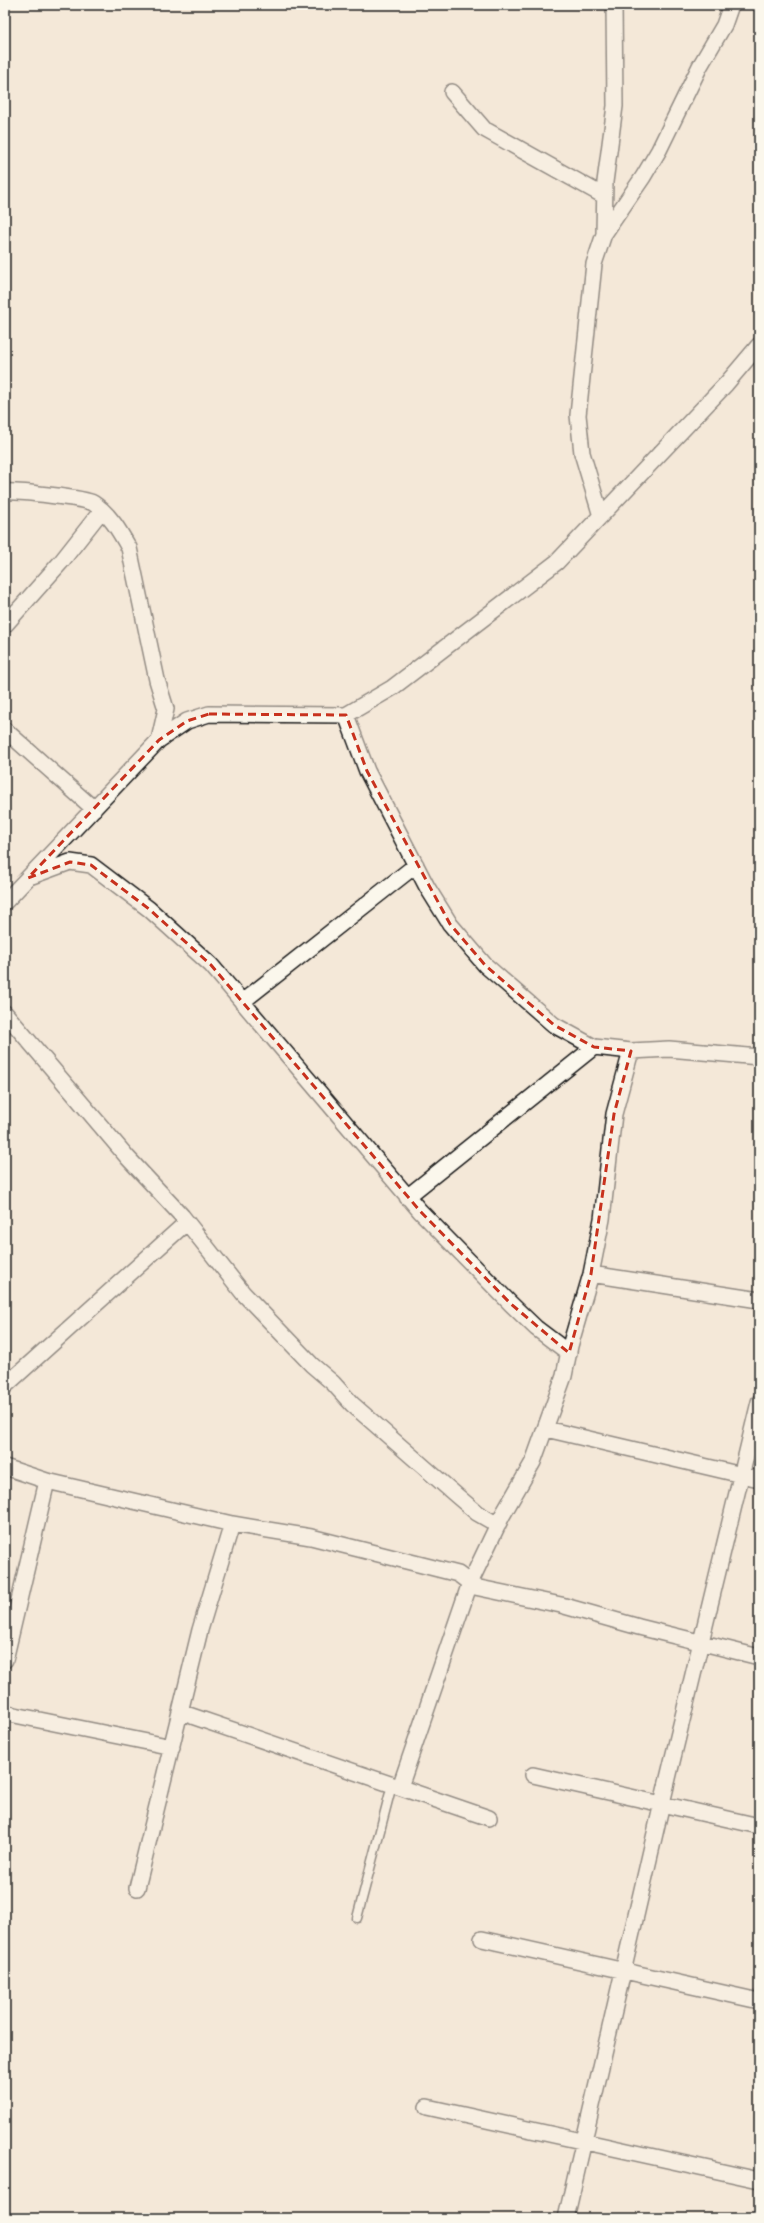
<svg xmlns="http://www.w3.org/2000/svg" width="764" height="2223" font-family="Pangolin,sans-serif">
	<rect width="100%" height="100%" fill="#f4e8d8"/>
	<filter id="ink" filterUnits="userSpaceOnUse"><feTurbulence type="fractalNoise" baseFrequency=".025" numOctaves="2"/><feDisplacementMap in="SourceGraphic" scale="8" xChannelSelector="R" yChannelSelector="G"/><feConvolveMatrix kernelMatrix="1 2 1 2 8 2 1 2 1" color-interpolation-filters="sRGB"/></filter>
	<g filter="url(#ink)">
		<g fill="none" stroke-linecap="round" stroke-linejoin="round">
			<g stroke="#1c1c1c" stroke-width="11">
				<path id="lane" d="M357 1918 392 1785"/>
			</g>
			<g stroke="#1c1c1c" stroke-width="18">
				<path id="street" d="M452 92 484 129 604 196
					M604 234 605 182 615 106 614 5
					M5 492C17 491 84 498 93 503 110 514 120 532 129 548L157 680 166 709 159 740
					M601 516 582 453 578 415 594 264 604 234 643 177 659 150 700 66 724 25 731 5
					M5 625 61 562 102 510
					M346 715 367 771 427 887 450 924 485 965 554 1025 594 1047 631 1051 669 1049 759 1057
					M5 730 94 809
					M32 876 70 862 91 865 149 909 211 965 420 1211 511 1304 536 1328 569 1353
					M5 902 159 740 187 721 209 714 346 715 392 688 557 562 726 384 759 345
					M242 1002 416 865
					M5 1013 128 1158 182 1216 243 1293 312 1365 333 1383 352 1404 456 1495 477 1513 498 1525
					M407 1197 594 1047
					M591 1274 759 1300
					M5 1386 187 1222
					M546 1429 759 1479
					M5 1467 47 1481 232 1524 311 1537 458 1574 475 1587 561 1605 639 1627 759 1657
					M5 1660 47 1481
					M180 1712 489 1818
					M5 1713 172 1747
					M533 1775 759 1826
					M400 1787 470 1583 502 1516 533 1462 564 1376 570 1346 591 1274 602 1219 614 1114 631 1051
					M137 1888 200 1630 232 1524
					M482 1939 759 2001
					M427 2107 759 2180
					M566 2218 662 1803 759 1402"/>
			</g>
			<use href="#lane" stroke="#fbf7ec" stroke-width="8"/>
			<use href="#street" stroke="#fbf7ec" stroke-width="15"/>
		</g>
	</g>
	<path d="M0 0H764V2223H0ZM209 714 346 715 367 771 450 924 485 965 554 1025 594 1047 631 1051 614 1114 591 1274 569 1353 511 1304 420 1211 211 965 149 909 91 865 70 862 28 878 159 740 187 721Z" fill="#f4e8d8" fill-opacity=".55" fill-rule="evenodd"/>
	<path fill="none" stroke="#c8321e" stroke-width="3" stroke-dasharray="8 5" stroke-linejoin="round" d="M209 714 346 715 367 771 450 924 485 965 554 1025 594 1047 631 1051 614 1114 591 1274 569 1353 511 1304 420 1211 211 965 149 909 91 865 70 862 28 878 159 740 187 721Z"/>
	<rect width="764" height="2223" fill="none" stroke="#fbf7ec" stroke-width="20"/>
	<rect x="10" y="10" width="744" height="2203" fill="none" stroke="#1c1c1c" stroke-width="1.5" filter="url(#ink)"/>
</svg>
